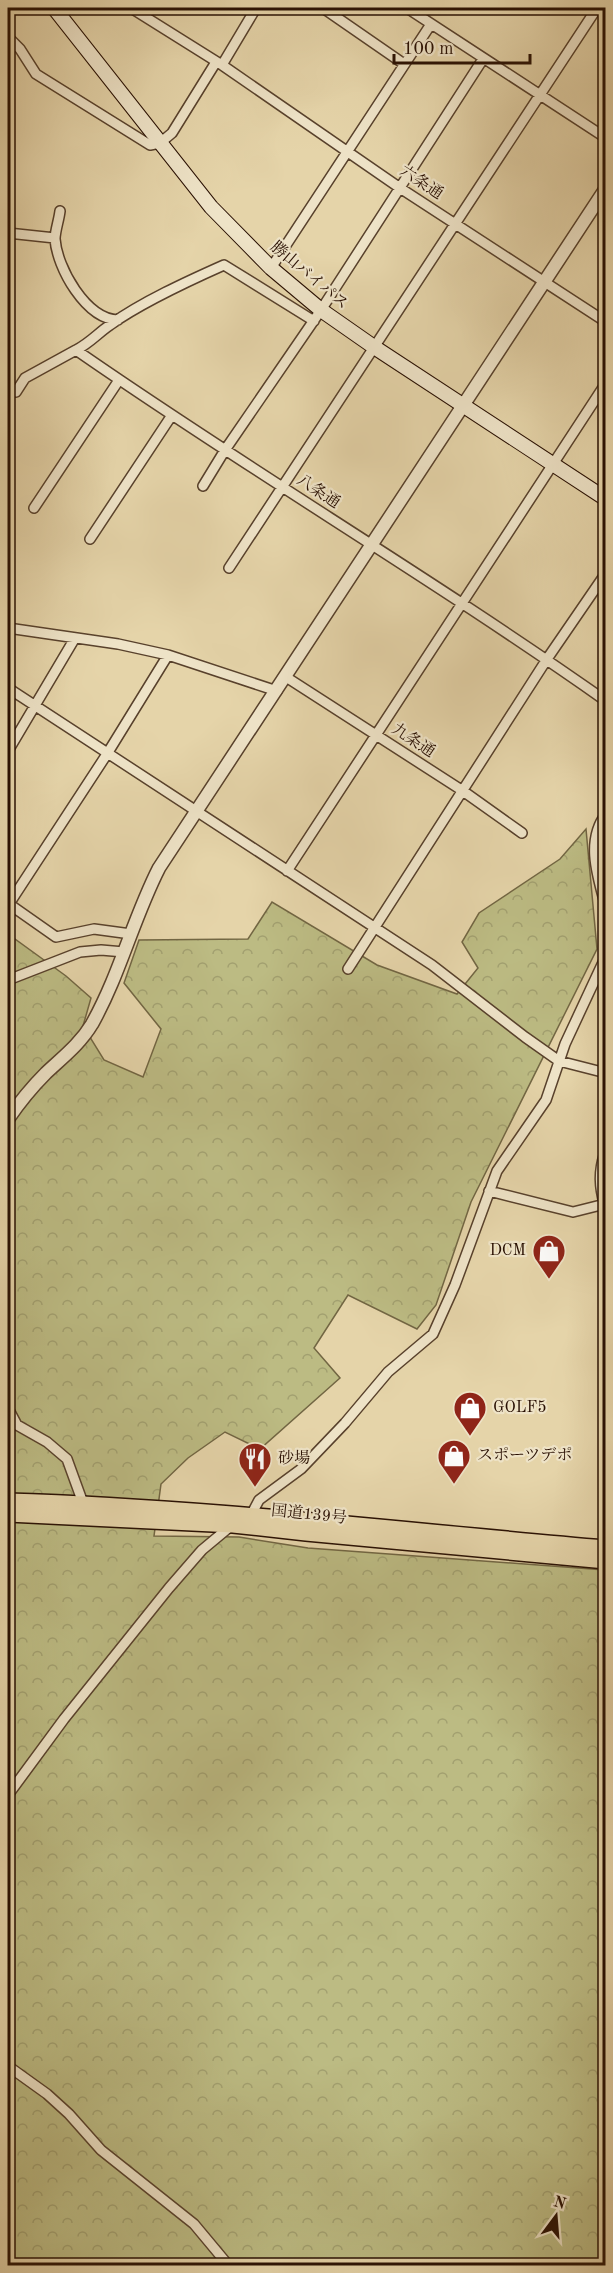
<svg xmlns="http://www.w3.org/2000/svg" width="613" height="2273" font-family="'Old Standard TT','Noto Serif JP',serif">
	<defs>
		<pattern id="forest-crowns" width="20" height="18" patternUnits="userSpaceOnUse" patternTransform="scale(1.5)"><rect width="20" height="18" fill="#bcbb83"/><path d="M2 6a3 3 0 1 1 6 0M12 15a3 3 0 1 1 6 0" fill="none" stroke="#a2a070"/></pattern>
	</defs>
	<rect width="100%" height="100%" fill="#e5d4a9"/>
	<filter id="stains"><feTurbulence type="fractalNoise" baseFrequency=".00333" numOctaves="4"/><feColorMatrix values="0 0 0 0 .2 0 0 0 0 .09 0 0 0 0 .02 0 0 0 .5 -.17"/></filter>
	<radialGradient id="worn" r=".72"><stop offset=".6" stop-color="#630" stop-opacity="0"/><stop offset="1" stop-color="#630" stop-opacity=".3"/></radialGradient>
	<path fill="url(#forest-crowns)" stroke="#726643" stroke-width="1.5" d="M586 829 597 949 471 1202 436 1305 417 1329 348 1295 314 1348 340 1378 260 1449 225 1432 188 1458 161 1484 154 1536 239 1537 308 1548 605 1570V2265H8V934L66 976 91 998 83 1026 104 1060 143 1077 161 1029 124 983 139 940 248 939 272 902 377 965 457 994 478 968 462 942 479 913 560 859Z"/>
	<g fill="none" stroke-linecap="round" stroke-linejoin="round">
		<g stroke="#58412c" stroke-width="12">
			<path id="minor" d="M131 8 222 65 400 188 606 322
				M323 8 404 64
				M407 8 606 138
				M8 37 20 49 36 74 150 145 160 143 172 133 216 62
				M222 65 256 8
				M60 211C59 220 55 231 55 239 57 268 86 319 118 320
				M8 233 55 238
				M271 268 431 24
				M76 350C90 343 98 333 110 325 142 302 188 281 224 265L314 321
				M16 392 25 378 76 350C250 471 433 579 606 701
				M203 486 225 450 321 310 483 59
				M34 508 119 380
				M90 539 172 415
				M229 568 597 8
				M8 628 118 644 168 655 277 691
				M286 677 463 791 522 833
				M8 688 432 965 525 1037 559 1061 606 1073
				M8 751 75 638
				M606 814C585 841 598 878 606 907
				M287 871 606 383
				M131 934 94 929 56 937 9 904 107 754 168 655
				M348 969 547 659 606 573
				M8 980 80 952 101 950 124 952
				M489 1191 573 1212 605 1204
				M8 1408 17 1425 47 1442 67 1459 83 1503
				M250 1517 259 1500 301 1469 345 1423 388 1372 433 1334 455 1285 497 1171 546 1100 565 1044 606 956
				M8 1795 64 1719 169 1588 202 1550 232 1525
				M8 2066 47 2094 69 2114 101 2150 194 2224 229 2266"/>
		</g>
		<g stroke="#58412c" stroke-width="15">
			<path id="tertiary" d="M8 1119C19 1103 32 1087 46 1073 63 1057 80 1044 92 1024 120 974 133 919 159 868L606 188
				M606 1154C600 1172 601 1187 606 1205"/>
		</g>
		<g stroke="#291003" stroke-width="16">
			<path id="secondary" d="M54 8 211 207 271 268 321 310 374 347 606 499"/>
		</g>
		<g stroke="#291003" stroke-width="18">
			<path id="trunk" d="M8 1501C207 1507 406 1531 606 1548
				M8 1514 233 1525 306 1533 606 1561"/>
		</g>
		<use href="#minor" stroke="#eee3c7" stroke-width="9"/>
		<use href="#tertiary" stroke="#eee3c7" stroke-width="12"/>
		<use href="#secondary" stroke="#eee3c7" stroke-width="14"/>
		<use href="#trunk" stroke="#e5d4a9" stroke-width="15"/>
	</g>
	<defs>
		<g id="shop-pin" transform="scale(1.725)"><path d="M0 17L-7.5 6A9.5 9.5 0 1 1 7.5 6Z" fill="#8f2418" stroke="#eee3c7"/><path d="M-5-2.5h2.3a2.7 3.5 0 0 1 5.4 0H5L5.5 6h-11ZM-1.5-2.5h3a1.5 2.3 0 0 0-3 0Z" fill="#fff"/></g>
		<g id="restaurant-pin" transform="scale(1.725)"><path d="M0 17L-7.5 6A9.5 9.5 0 1 1 7.5 6Z" fill="#8f2418" stroke="#eee3c7"/><path d="M-5-6h1v4h1v-4h1v4h1v-4h1v5L-1.5 .5V6h-2V.5L-5-1ZM5-6V6H3V1.5H1.5Q1.5-4 5-6Z" fill="#fff"/></g>
	</defs>
	<g fill-rule="evenodd">
		<use href="#shop-pin" x="549" y="1251"/>
		<use href="#shop-pin" x="470" y="1408"/>
		<use href="#shop-pin" x="454" y="1456"/>
		<use href="#restaurant-pin" x="255" y="1459"/>
	</g>
	<g text-anchor="middle" dominant-baseline="central" stroke-width="4.5" stroke-linejoin="round" paint-order="stroke">
		<g font-size="16" fill="#291003" stroke="#eee3c7">
			<text transform="translate(421 183) rotate(33)">六条通</text>
			<text transform="translate(309 276) rotate(40)">勝山バイパス</text>
			<text transform="translate(318 492) rotate(33)">八条通</text>
			<text transform="translate(413 741) rotate(33)">九条通</text>
			<text transform="translate(309 1515) rotate(6)">国道139号</text>
		</g>
		<g font-size="16" fill="#291003" stroke="#eee3c7" text-anchor="start">
			<text x="526" y="1251" text-anchor="end">DCM</text>
			<text x="493" y="1408">GOLF5</text>
			<text x="477" y="1456">スポーツデポ</text>
			<text x="278" y="1459">砂場</text>
		</g>
	</g>
	<rect width="613" height="2273" fill="none" stroke="#e5d4a9" stroke-width="30"/>
	<rect x="9" y="9" width="595" height="2255" fill="none" stroke="#291003" stroke-width="3"/>
	<rect x="15" y="15" width="583" height="2243" fill="none" stroke="#291003" stroke-width="1.5"/>
	<g transform="translate(556 2216) rotate(16)" stroke="#eee3c7" stroke-width="4.5" paint-order="stroke">
	<path d="M0-4.5L10 22L0 15L-10 22Z" fill="#291003"/>
	<text y="-9" font-size="16" font-weight="bold" text-anchor="middle" fill="#291003">N</text>
	</g>
	<path d="M394 54v9h136v-9" fill="none" stroke="#291003" stroke-width="3"/>
	<text x="403" y="54" font-size="18" fill="#291003" stroke="#eee3c7" stroke-width="4.5" paint-order="stroke">100 m</text>
	<rect width="100%" height="100%" filter="url(#stains)"/>
	<rect width="100%" height="100%" fill="url(#worn)"/>
</svg>
